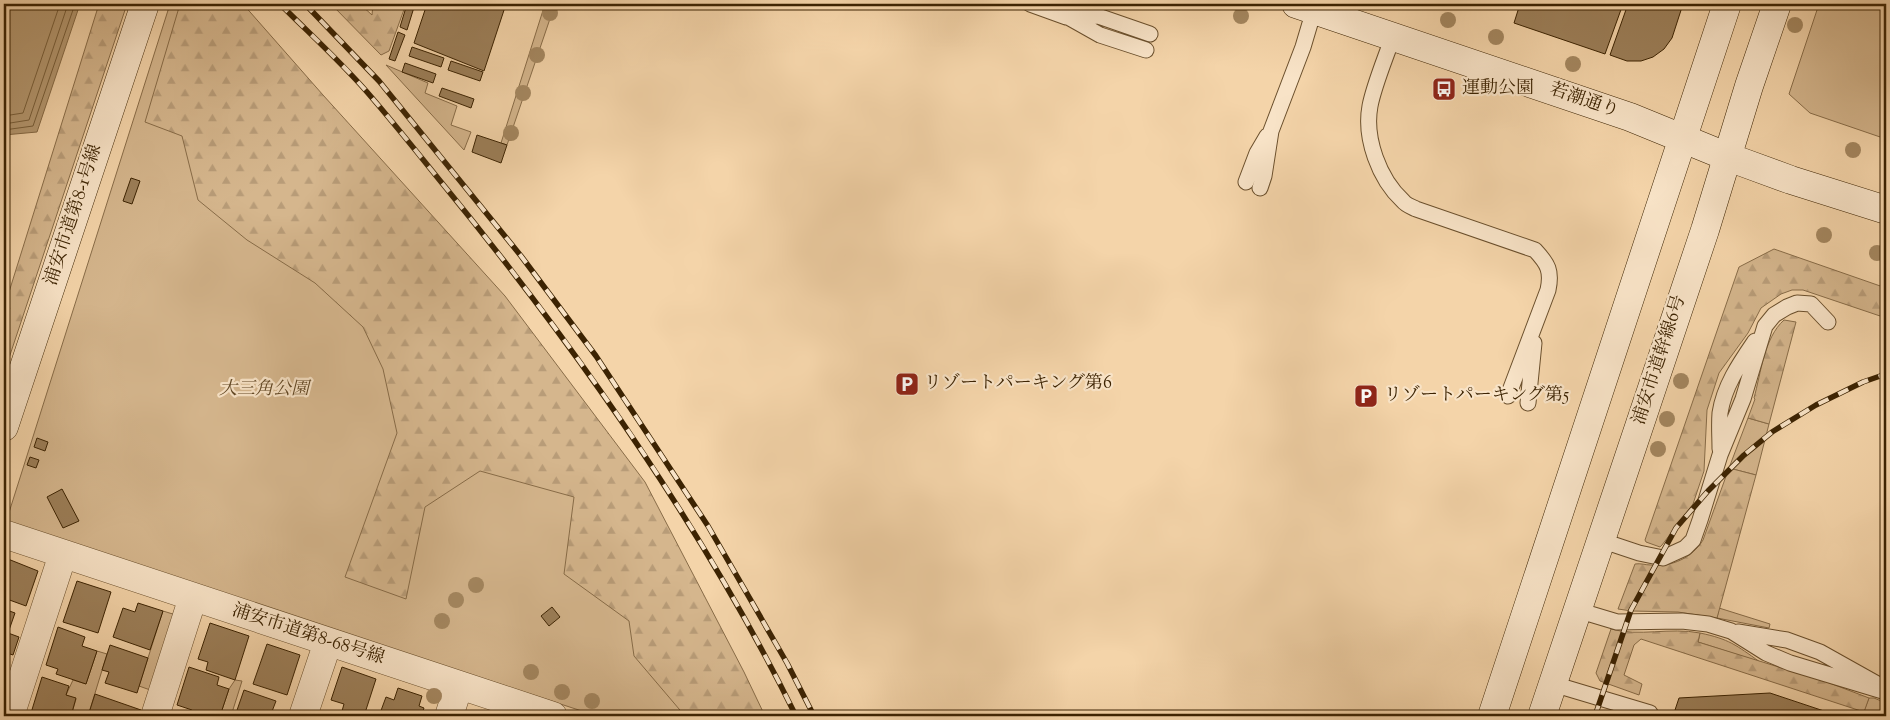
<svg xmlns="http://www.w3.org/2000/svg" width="1890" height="720" font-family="'Sorts Mill Goudy','Noto Serif JP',serif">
	<defs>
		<pattern id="forest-firs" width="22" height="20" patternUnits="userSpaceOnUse" patternTransform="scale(1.25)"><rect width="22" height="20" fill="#d5b68d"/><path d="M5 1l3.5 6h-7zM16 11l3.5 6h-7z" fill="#b89c78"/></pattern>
	</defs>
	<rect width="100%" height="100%" fill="#f4d4a9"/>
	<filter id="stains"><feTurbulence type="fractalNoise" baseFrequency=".004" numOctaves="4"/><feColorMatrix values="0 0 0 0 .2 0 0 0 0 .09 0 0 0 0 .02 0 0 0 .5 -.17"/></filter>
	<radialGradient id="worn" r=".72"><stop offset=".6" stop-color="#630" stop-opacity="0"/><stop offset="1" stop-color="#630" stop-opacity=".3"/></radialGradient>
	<path fill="#d5b68d" stroke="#886c48" d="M170 4H193L351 163 729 716H597L6 522Z
		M545 4H555L507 145 501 143Z
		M1819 4H1886V139L1810 113 1789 94Z
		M386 65 428 83 425 93 457 106 451 125 471 132 464 150Z
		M1748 418 1769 424 1756 475 1729 468Z
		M1719 608 1770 624 1769 628 1717 618Z
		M163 611 176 615 153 691 139 686Z
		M1700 633C1729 639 1736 645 1760 662L1698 642Z
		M97 651 107 654 88 716H71L76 699 66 695 73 680 86 684Z
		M235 680 242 681 231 716H220L229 689Z
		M1869 698H1874L1886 703V716H1862Z"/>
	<path fill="url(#forest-firs)" stroke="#886c48" d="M99 4H127L4 373V308Z
		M180 4H243L323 95 505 296 645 482 744 672 765 716H685L634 656 629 621 564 574 574 497 480 471 425 507 406 599 345 577 397 433 383 369 363 327 315 283 247 240 198 200 182 136 145 122Z
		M331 4H360L372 15 373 4H406L389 51 381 55Z
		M1774 249 1886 288V318L1803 290H1792L1781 294 1761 308 1748 333 1719 373 1707 410 1704 471 1693 504 1662 545 1660 547 1646 542 1645 540 1739 267Z
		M1784 320 1796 322 1769 424 1748 418 1755 399 1754 398C1761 373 1764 338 1784 320Z
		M1729 468 1756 475 1717 618 1678 612 1632 611 1618 609 1635 564C1641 563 1645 565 1651 565 1672 567 1692 558 1703 540Z
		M1611 629C1639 637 1670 627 1700 633L1698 642 1827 682 1869 698 1864 712 1641 639 1634 645 1624 675 1642 684 1639 695 1600 681 1596 673Z"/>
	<path fill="#b59870" stroke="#856944" d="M4 4H80L37 132 4 135Z"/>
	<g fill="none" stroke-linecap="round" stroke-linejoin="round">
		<path stroke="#785e39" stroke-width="1" d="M4 116 23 113 60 4
			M4 124 29 120 68 4
			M4 130 33 126 75 4"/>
	</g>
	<path fill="#9c7f59" stroke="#3c2302" d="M407 4H415L407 30 400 27Z
		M427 4H506L484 71 414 43Z
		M1520 4H1623L1605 54 1514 23Z
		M1628 4H1683L1672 38 1664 49 1653 57 1641 61H1627L1610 55Z
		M398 32 405 35 395 61 389 59Z
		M412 47 444 58 441 67 409 56Z
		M451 61 483 72 480 81 448 70Z
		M405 63 436 74 433 83 402 72Z
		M442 88 474 99 471 108 439 96Z
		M477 135 507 145 501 163 472 152Z
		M131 178 140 181 132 204 123 201Z
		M37 438 48 442 45 451 34 447Z
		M30 457 39 460 36 468 27 465Z
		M62 489 79 521 63 528 47 497Z
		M8 559 38 571 26 606 4 598V571Z
		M77 581 111 592 98 633 63 622Z
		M138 603 163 611 150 650 113 637 123 608 135 612Z
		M552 607 560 617 549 626 541 616Z
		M4 609 15 613 8 633 19 637 13 655 4 652Z
		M210 623 249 636 235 680 206 670 208 662 198 659Z
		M58 627 85 637 82 646 97 651 86 684 56 674 58 669 46 665Z
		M267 644 300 655 287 695 253 684Z
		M110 645 148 658 137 693 105 683 109 672 102 670Z
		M189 667 219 677 217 685 229 689 220 716H199L190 714 192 710 177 705Z
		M342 667 376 679 364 716H356L342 711 344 704 331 700Z
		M42 677 69 686 66 695 76 698 71 716H41L31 713Z
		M398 688 422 696 419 706 424 708 421 716H379L386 697 394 700Z
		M244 690 276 701 271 714 277 716H235Z
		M1770 693 1839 716H1673L1679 698Z
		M95 694 141 710 139 716H88Z"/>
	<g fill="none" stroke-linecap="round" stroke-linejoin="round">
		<g stroke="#6a4f2c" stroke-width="17">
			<path id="lane" d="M1030 4 1066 17 1098 16 1150 34
				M1068 17 1100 35 1146 50
				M1393 36C1386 57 1374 85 1370 106 1364 138 1379 179 1403 201 1406 205 1412 207 1416 209L1535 250C1548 264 1552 271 1548 290L1508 396
				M1246 182 1257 153 1267 136
				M1260 188 1264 176 1271 131 1303 47 1314 10
				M1528 403 1534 343
				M1720 449C1720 437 1719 425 1720 413 1724 386 1740 363 1755 341
				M1600 540 1639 553 1663 558 1685 548 1693 540 1700 520 1720 455 1743 399 1765 326 1774 315 1787 307 1797 303 1811 304 1828 322
				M1577 610 1617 622 1682 621 1708 624 1731 631 1766 653 1790 663 1886 692
				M1738 632 1787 640 1820 652 1879 685
				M1553 684 1650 713 1649 716"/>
		</g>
		<g stroke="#6a4f2c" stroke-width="29">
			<path id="street" d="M4 534 553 716
				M10 716 63 554
				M155 716 193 597
				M303 716 328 642
				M449 716 459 685"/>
		</g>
		<g stroke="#3c2302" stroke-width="29">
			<path id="secondary" d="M1296 4 1630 117 1728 157 1791 180 1886 210
				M4 427 145 4
				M1492 716 1727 4
				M1542 716 1705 230 1749 86 1777 4"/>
		</g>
		<use href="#lane" stroke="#f8e3c7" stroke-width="15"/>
		<use href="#street" stroke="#f8e3c7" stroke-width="28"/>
		<use href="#secondary" stroke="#f8e3c7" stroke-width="28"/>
		<g stroke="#3c2302" stroke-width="5.5">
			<path id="rail" d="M280 4C309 33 340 61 367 92 394 123 420 156 446 188 579 351 703 527 796 716
				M305 4 379 81 521 256 596 356 708 526 787 663 814 716
				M1595 716 1631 610 1676 528 1708 491 1744 455 1772 432 1816 405 1863 382 1886 374"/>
		</g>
		<use href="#rail" stroke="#f8e3c7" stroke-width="4" stroke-dasharray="11" stroke-linecap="butt"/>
	</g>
	<g fill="#a48760">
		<circle cx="550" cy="13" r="8"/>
		<circle cx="1241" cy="16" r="8"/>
		<circle cx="1448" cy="20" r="8"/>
		<circle cx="1795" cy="25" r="8"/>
		<circle cx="1496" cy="37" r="8"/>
		<circle cx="537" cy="55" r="8"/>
		<circle cx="1573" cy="64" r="8"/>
		<circle cx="523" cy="93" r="8"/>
		<circle cx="511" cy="133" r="8"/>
		<circle cx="1853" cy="150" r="8"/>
		<circle cx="1824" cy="235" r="8"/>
		<circle cx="1877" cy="253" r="8"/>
		<circle cx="1681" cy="381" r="8"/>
		<circle cx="1667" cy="419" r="8"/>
		<circle cx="1658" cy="449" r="8"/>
		<circle cx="476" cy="585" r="8"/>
		<circle cx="456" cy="600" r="8"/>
		<circle cx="442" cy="621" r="8"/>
		<circle cx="531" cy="672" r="8"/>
		<circle cx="562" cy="692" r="8"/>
		<circle cx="434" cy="696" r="8"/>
		<circle cx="592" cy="701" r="8"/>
	</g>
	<defs>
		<g id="bus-square" transform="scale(1.25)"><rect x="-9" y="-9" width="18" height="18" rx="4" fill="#8f2418" stroke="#f8e3c7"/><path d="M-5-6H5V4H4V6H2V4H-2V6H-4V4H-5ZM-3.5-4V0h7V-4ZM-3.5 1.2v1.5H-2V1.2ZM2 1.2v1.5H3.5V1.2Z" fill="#fff"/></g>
		<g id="parking-square" transform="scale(1.25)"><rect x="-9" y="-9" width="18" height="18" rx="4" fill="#8f2418" stroke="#f8e3c7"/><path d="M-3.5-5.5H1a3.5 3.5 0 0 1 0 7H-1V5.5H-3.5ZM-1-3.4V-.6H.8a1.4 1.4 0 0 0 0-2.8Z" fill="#fff"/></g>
	</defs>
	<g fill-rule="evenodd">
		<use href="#bus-square" x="1444" y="89"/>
		<use href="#parking-square" x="907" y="384"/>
		<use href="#parking-square" x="1366" y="396"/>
	</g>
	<g text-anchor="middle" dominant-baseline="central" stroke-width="4.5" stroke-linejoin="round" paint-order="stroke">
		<g font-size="18" fill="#3c2302" stroke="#f8e3c7" text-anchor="start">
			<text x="1462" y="89">運動公園</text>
			<text x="924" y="384">リゾートパーキング第6</text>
			<text x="1384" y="396">リゾートパーキング第5</text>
		</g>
		<g font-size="18" fill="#3c2302" stroke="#f8e3c7">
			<text transform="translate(1584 101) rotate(19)">若潮通り</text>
			<text transform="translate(74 215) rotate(-72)">浦安市道第8-1号線</text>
			<text transform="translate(1660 360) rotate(-72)">浦安市道幹線6号</text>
			<text transform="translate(308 635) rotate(18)">浦安市道第8-68号線</text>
		</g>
		<g font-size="18" font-style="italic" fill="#624825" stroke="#f8e3c7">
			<text x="264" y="390">大三角公園</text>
		</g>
	</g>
	<rect width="1890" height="720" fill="none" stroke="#f4d4a9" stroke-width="20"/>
	<rect x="5" y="5" width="1880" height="710" fill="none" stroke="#3c2302" stroke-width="2.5"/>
	<rect x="10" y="10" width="1870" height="700" fill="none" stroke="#3c2302"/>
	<rect width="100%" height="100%" filter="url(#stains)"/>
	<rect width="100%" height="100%" fill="url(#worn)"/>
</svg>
